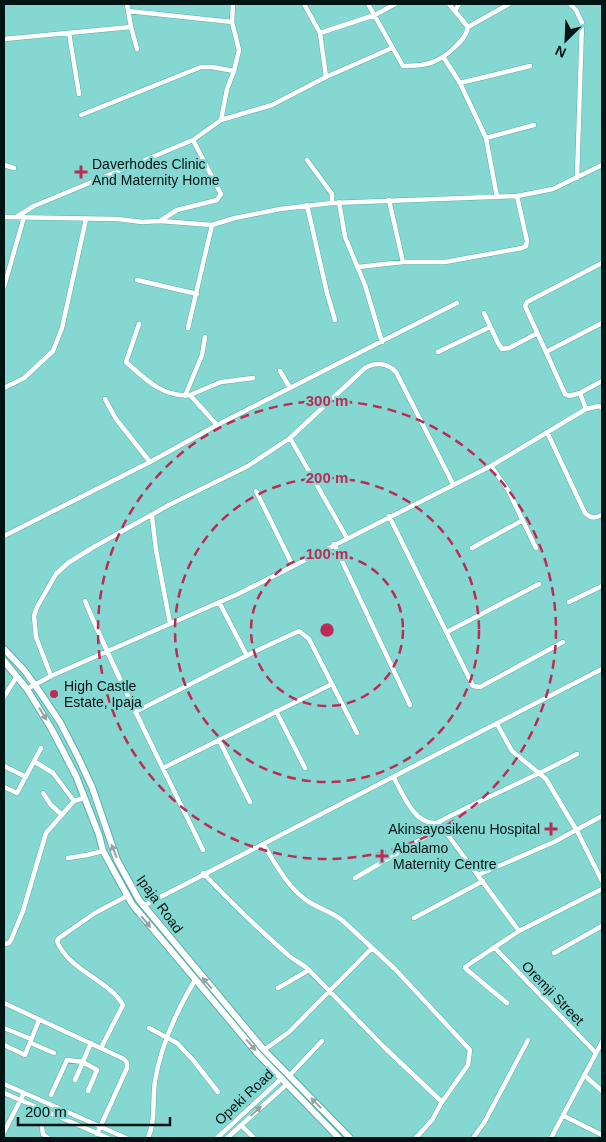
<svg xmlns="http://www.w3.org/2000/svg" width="606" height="1142" font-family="Helvetica,sans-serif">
	<rect width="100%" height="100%" fill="#85d7d2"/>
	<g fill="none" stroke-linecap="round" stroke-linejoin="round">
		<g stroke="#5baea9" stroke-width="5.5">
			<path id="minor" d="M127 4 131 27 137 49
				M304 4 320 33 326 77
				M368 4 403 66C427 66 439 63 456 46 462 40 466 36 468 27L509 4
				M449 4 468 27
				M570 4 576 10 582 23 577 178
				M128 11 232 22
				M455 11 459 4
				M69 33 79 94
				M320 33 375 15 395 4
				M4 39 131 27
				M444 58 460 83 486 138 497 197
				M460 83 530 66
				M81 115 201 67H212L234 71
				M221 120 227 89 234 71 239 50 232 22 233 4
				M486 138 534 125
				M307 160 332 194V203
				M4 165 14 168
				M389 200 403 262
				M339 202 345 237 365 285 382 342
				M307 205 327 293 335 320
				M4 217 117 219 142 222 160 221 212 225 235 218 280 209 332 203 517 196 553 189 602 165
				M16 217 34 206 193 140 221 120 272 105 326 77 392 48
				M160 221 177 210 217 200 221 194 193 140
				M358 267 403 262H445L522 248 526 246 527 241 517 196
				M137 280 197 294
				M4 287 24 217
				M484 313 498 343 502 349 509 348 536 334
				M139 324 126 362C144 378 163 398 190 395L217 425
				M188 328 212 225
				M438 352 490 327
				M546 352 525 306 527 302 602 263
				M280 371 290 388
				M4 388 24 378 53 351 62 328 86 219
				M580 393 569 396 565 394 546 352 602 323
				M190 395 221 382 253 378
				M185 396 202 355 205 337
				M105 399 116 419 150 462
				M586 409 580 393 602 381
				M547 432 585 513C591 519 595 518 602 515
				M290 438 347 538
				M491 466 508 490 536 548
				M256 491 293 566
				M152 516 156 550 170 623
				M389 516 473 686 480 687 563 642
				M4 536 150 462 217 425 457 303
				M334 544 410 705
				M472 548 523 520
				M85 601C121 686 163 768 203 850
				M219 602 247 656
				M569 602 602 586
				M447 632 539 584
				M51 676 36 637 34 616 37 607 56 574 68 563 92 548 169 505 248 466 290 438 365 368C376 362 387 363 396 372L453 484
				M27 689 51 676 238 594 491 466 586 409 599 406 602 408
				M4 697 17 676
				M276 711 305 768
				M135 712 258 650 299 631 309 639 357 733
				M497 724 512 751 546 779 577 831 602 881
				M219 740 250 802
				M34 761 53 773 74 801
				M4 766 26 777
				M163 768 332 684
				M394 778C403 794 414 825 437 823L442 827 519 931
				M4 787 17 793 41 748
				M43 793 51 805 62 815
				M437 823C483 798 531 779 577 754
				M263 844C276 864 288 889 309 902 320 909 333 912 343 921L395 969 470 1050 468 1065 442 1102 432 1120 416 1138
				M68 858 87 855 103 851
				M203 873C230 901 258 929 287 954 294 961 302 963 309 970L384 1047 442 1102
				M478 875 554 842 602 816
				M355 878 442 827
				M143 906 602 669
				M414 918 483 881
				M4 944 9 943 11 940 23 911 46 833 74 801 84 798
				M494 947 596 1053
				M554 953 602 926
				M278 988 309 970
				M4 1003 124 1059 127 1063V1068L97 1134
				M507 1003 466 969 465 967 519 931 602 889
				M4 1028 31 1039
				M149 1028 177 1043 193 1060 218 1092
				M31 1043 54 1053
				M4 1045 25 1055 39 1020
				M101 1048 123 1005C109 980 68 970 57 941L59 938 95 913 127 896
				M264 1050 289 1032 372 948
				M584 1075 602 1091
				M289 1076 322 1041
				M75 1080 91 1043
				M4 1084 126 1138
				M4 1093 108 1138
				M51 1095 67 1060 83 1062 97 1070 88 1091
				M564 1116 602 1135
				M241 1125 254 1138
				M42 1128 43 1134 48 1138
				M4 1132 24 1093
				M148 1138C156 1120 152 1101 155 1081 161 1044 176 1012 195 980
				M217 1138 282 1078
				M227 1138 287 1084
				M473 1138 484 1123 528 1040
				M551 1138 602 1042"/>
		</g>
		<g stroke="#5baea9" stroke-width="8">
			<path id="secondary" d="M4 649 24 670 35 685 60 722 77 755 92 787 117 860 139 900 264 1050 350 1138
				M4 661 27 689 51 728 76 776 99 835 103 851 132 904 258 1054 339 1138"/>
		</g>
		<use href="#minor" stroke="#fff" stroke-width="4.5"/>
		<use href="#secondary" stroke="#fff" stroke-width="6"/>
	</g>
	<defs><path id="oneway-solid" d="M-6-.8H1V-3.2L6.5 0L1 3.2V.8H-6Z" transform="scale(1.25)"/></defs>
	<g fill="#99a1a1">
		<use href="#oneway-solid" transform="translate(43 714) rotate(58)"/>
		<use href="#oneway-solid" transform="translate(114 851) rotate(-112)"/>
		<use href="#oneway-solid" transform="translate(146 922) rotate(50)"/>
		<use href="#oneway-solid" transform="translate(207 983) rotate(-131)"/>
		<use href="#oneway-solid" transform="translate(251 1045) rotate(49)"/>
		<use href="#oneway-solid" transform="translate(316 1103) rotate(-135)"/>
		<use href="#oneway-solid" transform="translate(256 1111) rotate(-42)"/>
	</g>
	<g fill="none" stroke="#bb2b53" stroke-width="2.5" stroke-dasharray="9 6">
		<circle cx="327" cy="630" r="76"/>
		<circle cx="327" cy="630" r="152"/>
		<circle cx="327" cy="630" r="229"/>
	</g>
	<g fill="#bb2b53" stroke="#85d7d2" stroke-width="2">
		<path d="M78.5 164.5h5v5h5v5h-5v5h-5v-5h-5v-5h5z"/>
		<circle cx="54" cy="694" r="5"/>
		<path d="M548.5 821.5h5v5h5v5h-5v5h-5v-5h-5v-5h5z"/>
		<path d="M379.5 848.5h5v5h5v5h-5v5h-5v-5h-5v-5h5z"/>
	</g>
	<g text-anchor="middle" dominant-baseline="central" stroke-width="4.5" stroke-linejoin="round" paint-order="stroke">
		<g font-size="14" fill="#001413" stroke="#85d7d2" text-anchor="start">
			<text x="92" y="164">Daverhodes Clinic<tspan x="92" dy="16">And Maternity Home</tspan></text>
			<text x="64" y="686">High Castle<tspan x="64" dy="16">Estate, Ipaja</tspan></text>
			<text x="540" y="829" text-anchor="end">Akinsayosikenu Hospital</text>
			<text x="393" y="848">Abalamo<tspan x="393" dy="16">Maternity Centre</tspan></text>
		</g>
		<g font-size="14" fill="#001413" stroke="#85d7d2">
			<text transform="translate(160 904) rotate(54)">Ipaja Road</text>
			<text transform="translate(553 993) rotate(46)">Oremji Street</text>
			<text transform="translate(244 1097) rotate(-43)">Opeki Road</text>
		</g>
	</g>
	<circle cx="327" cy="630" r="8" fill="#bb2b53" stroke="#85d7d2" stroke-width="2.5"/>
	<g font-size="15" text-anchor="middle" font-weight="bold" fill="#bb2b53" stroke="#85d7d2" stroke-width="4.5" stroke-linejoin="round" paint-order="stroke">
		<text x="327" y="406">300 m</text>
		<text x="327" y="483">200 m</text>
		<text x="327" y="559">100 m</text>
	</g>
	<rect width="606" height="1142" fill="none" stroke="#001413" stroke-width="10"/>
	<g transform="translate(566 40) rotate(204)" stroke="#85d7d2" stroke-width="4" paint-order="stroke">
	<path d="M0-4L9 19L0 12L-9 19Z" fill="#001413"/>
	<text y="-8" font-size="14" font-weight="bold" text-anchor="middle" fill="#001413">N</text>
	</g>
	<path d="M18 1117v8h152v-8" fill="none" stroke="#001413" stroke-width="2.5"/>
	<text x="25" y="1117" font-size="15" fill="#001413" stroke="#85d7d2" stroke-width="4" paint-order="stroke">200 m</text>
</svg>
